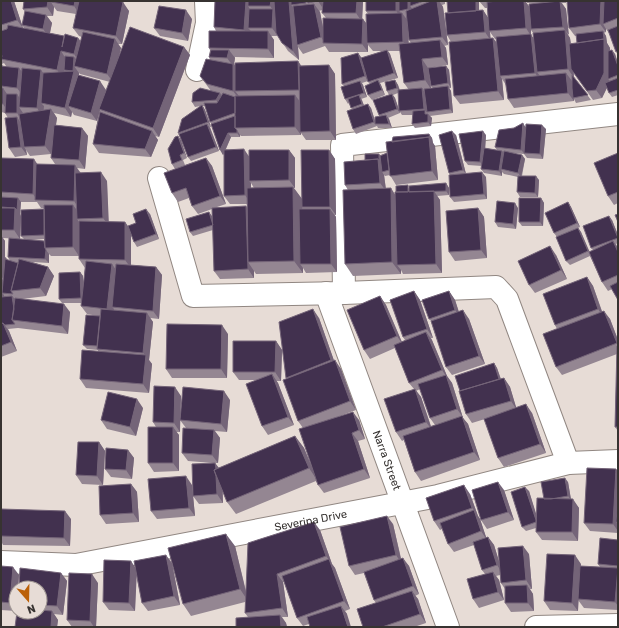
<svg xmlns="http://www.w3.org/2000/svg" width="619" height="628" font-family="Rubik,sans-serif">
	<rect width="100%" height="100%" fill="#e7dcd6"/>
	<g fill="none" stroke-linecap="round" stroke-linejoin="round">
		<g stroke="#918782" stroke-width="24">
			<g id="minor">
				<path d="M197 70 207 23 206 1"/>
				<path d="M159 178 193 296 344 293 496 287 507 299 568 463"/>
				<path id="s1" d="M326 293 448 627"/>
				<path d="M344 293 342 145 618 114"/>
				<path id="s2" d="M1 562 76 565 438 496 568 463 618 461"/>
				<path d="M536 627 618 625"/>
			</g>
		</g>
		<use href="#minor" stroke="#fff" stroke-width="22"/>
	</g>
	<path fill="#948692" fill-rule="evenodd" d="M1 1H14L23 28 25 29 22 25 25 12 23 9 24 1H117L129 11 122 44H118L121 48 119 55 184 47 190 55 159 137 155 136 158 140 151 157 99 153 93 144 99 113 97 121 74 115 72 112 71 117 54 113 57 118 56 125 82 128 88 136 85 169 77 168 81 173 107 181 108 222H125L128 226 136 223 150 214 159 239 137 247 134 242 131 235V265L156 267 162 275 159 319 150 318 153 322 149 360 152 364 149 393 86 388 80 379 98 351V350L87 349 83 345 98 316 87 314 81 306 82 303H62L59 299 80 272 83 276V286L85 268 79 259V256H51L49 254V263L32 262 48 267 54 276 46 296 22 299 70 312 68 334 18 328 8 329 9 331 17 351 1 357V158L37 164H55L51 158V154L30 156 26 150 27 155 15 157 9 148 8 118 5 113 1 112ZM54 7 57 11 76 14 73 28 79 36 82 37 81 41 78 38 64 37V36L50 33 52 23 47 16H53ZM4 63 6 66H3L2 64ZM79 73 80 74 110 82 105 94 106 90 79 75ZM20 202H37L41 208H44V209L21 216 20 214 21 202ZM21 222V236L24 239 8 257 10 261 7 260 4 257 5 241 3 238 20 239ZM44 239V241L32 240Z
		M215 1H363L362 19 366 23 368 14 366 11V1H445V4L442 5 443 7 448 45 444 46 446 48 448 65 428 68 431 88H433L431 86 446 66 449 70 451 88H449L451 91 453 113 430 116 432 118 431 126 415 128 412 124 413 115H402L400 112V113L388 118 389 119 392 128H378L377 126 356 134 353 129 352 109 349 103 348 104 345 99 344 86 342 84 358 53 361 58 383 51H373L368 45V52H329L325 46 303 54 298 47 299 60 288 51 278 36H271L274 40V58L235 57V58L234 64 235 66 298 61 301 66 329 65 335 74 336 140H306L301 133V135L241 136 240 135V137H231L226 149 249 156 289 150 295 158V188H294L302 199 329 150 335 159 336 215H335L336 217 337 272 306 273 303 268V273L256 274 254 271V278L220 279 214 271 213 230 193 236 190 232 212 216V218V209L198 214 192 206 189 198 178 202 172 193 175 169 172 164 175 137 187 158 183 160 185 165 176 168 206 158 212 166 226 204 217 207 247 208V204H230L224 196V154L223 155 211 123 210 122 205 106H203L205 110 211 127H210L219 151 191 161 188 157 178 133 201 106 195 107 192 102 211 91 200 76 210 60 209 57 210 50 209 48 216 31 214 27ZM322 10V13L326 18 323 28 320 12 319 11ZM408 22 409 40 411 43H408ZM388 51H400L404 83 409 90H400L398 85 395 80 387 91 389 95 379 115V116L375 121 371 108 364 105 361 99 367 97 363 85 362 83 368 81 370 84 368 95 372 100 385 95 380 83 398 78 390 54ZM398 93 399 110 395 98 393 95ZM251 183 254 188H251Z
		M479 1H525L529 6 536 3H527L526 1H566V3H562L566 9 568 35 570 38 571 43H577V36H575L569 28 618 1V59V54L616 52 609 32V33L606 29V32L604 33 606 36 607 43 610 48V50L615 54 618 63V95L612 97 609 93 607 88 602 98 593 100 574 73V77L591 100 576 103 574 99V101L514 108 508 99 506 85 502 79 504 100 460 104 454 96 451 42 447 35 448 13 483 10 488 18V8H485ZM531 30 533 33 534 39 531 35ZM490 32 495 39H496L497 43 493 38H490Z
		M192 19 188 41 160 36 154 28Z
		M526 127 546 129 543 159 527 158 524 154 511 153 522 155 525 159 522 176 539 180 538 197H520L517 192 518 177 504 174 502 172V176L484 173 481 169 482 166 468 165 465 161 486 135 485 148 497 150 495 147Z
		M429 134 432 138 433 143 435 146 438 180 396 185 390 175 385 176 384 175 386 189 395 195 409 188 446 183 449 188V195L437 196 440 200 442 273 403 274 401 270V274L353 276 345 264 348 190 345 185 365 160 387 153 392 142Z
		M456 135 466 174 486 177 487 199 454 202 450 197V175L449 173Z
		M618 153V203L614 205 608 196Z
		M541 198 544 203 543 226H522L519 222Z
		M568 202 571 207 580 227 578 228 581 232 589 252 593 250 591 248 612 220 618 235V243L616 244 618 248V300L612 289 608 291 602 282 590 256 570 265 566 261 557 237 554 233Z
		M478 208 484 217 487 258 455 261 449 252Z
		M518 208 516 229 498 227 495 222Z
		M556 255 567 279 535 293 529 285Z
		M587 277 593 286 602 311 610 319 618 340V431L615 427 617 354 562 375 556 367 557 329 555 325Z
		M414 291 420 300 433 338H431L447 376 452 383 463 418 468 424 480 460 421 481 415 472 404 440 402 441 396 432 414 389 409 383 395 348 370 359 364 350 380 296 386 305 402 342 405 340 403 337ZM420 389 430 418 435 425 431 426 421 397 416 391Z
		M449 291 455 300 459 312 469 319 485 364 452 375 446 367 431 321 429 319Z
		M319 318 334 361 341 369 356 410 337 417 359 420 365 439 358 441 370 478 324 493 318 485 316 481 236 514 227 502 223 491V503L199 504 193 496 213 463 188 461 182 453 186 428 180 420V432H176L179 435V471L154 472 148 463 156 427 153 422 181 396 180 418 230 400 227 432 215 431 220 438 218 463H215L219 468 295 436 304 448 313 469 303 428 298 421 286 378Z
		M228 334 227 378H172L166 369Z
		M276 341 282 350 281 381H276L278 383 294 425 268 435 262 426 256 380H239L233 372Z
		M494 363 497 368 501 379 504 378 510 387 516 408 532 413 546 453 504 467 498 458 485 419 472 423 466 414Z
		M143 408 136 436 107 429 101 420Z
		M99 442 105 451 103 485 82 484 76 475Z
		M128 450 134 458 132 479 111 477 105 469Z
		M618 471V533L590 531 584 523Z
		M568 482 571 499 579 508 578 541 542 540 536 532V528L526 531 522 527 529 491 536 515 544 499Z
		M131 484 137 492 139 522 106 524 100 515Z
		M192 485 195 516 157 519 151 511Z
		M504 490 514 520 487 529 481 520Z
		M470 494 478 516 480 519 486 537H488L494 545 499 562 529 554 532 589H530L533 594 534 611 511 612 505 603V589L501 583 500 575 496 576 499 580 504 600 479 608 473 599 485 574 482 570 474 545 454 552 448 544 442 529 440 530 434 521Z
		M1 509 71 519 70 546 3 545 1 541Z
		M393 524 401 558 409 566 419 594 415 596 418 599 426 623 414 627H363L376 603 374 600 364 573 355 575 349 566Z
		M320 530 332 564 335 568 350 609 345 611 347 614 309 624 303 626 297 618 284 582H283L288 617H282L286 623 287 627H236L248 617 245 613V602L191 616 183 604 235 546 246 591Z
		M618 540V610L584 608 578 600V611L550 610 544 601 581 564V566L600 567 598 564Z
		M172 563 180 605 148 611 142 603 136 574 135 611 109 610 103 602 135 568Z
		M1 566 19 575 18 588H16V611L1 610Z
		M61 573 67 581 63 615 54 614 58 620 57 627H15L40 612V588Z
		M98 583 96 627H72L67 620Z"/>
	<path fill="#746478" d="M11 1H14L23 28 17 20Z
		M48 1H55L51 2 54 7 53 16 47 7Z
		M75 1H83L80 15 74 6Z
		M246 1H249L248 6 252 13 248 28 251 31 250 38 244 30Z
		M271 1H277L278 36 272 28 273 10 270 6Z
		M289 1H294L291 5 295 9 297 45 298 47 299 60 293 51Z
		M318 1H322L324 10Z
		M357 1H363L362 22 356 13Z
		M396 1H402L399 11 402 14V13L408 21 409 50 403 42 402 18 396 11Z
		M408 1H414L410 6 414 11V18L408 9Z
		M437 1H439L443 7 448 45 442 37Z
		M476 1H479V16L476 12Z
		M524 1H525L530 8 531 35 537 43V72L540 76 541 81 535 73 531 36 526 28Z
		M560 1 566 9 569 35 563 27Z
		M601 1H607L603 24 606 29V32L600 24Z
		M123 2 129 11 122 44 116 36Z
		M314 4 320 12 326 43H325L321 37Z
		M186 10 192 19 188 41 182 33Z
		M483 10 489 19V31L490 32 491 41 485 32Z
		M46 15 52 23 49 37 43 29Z
		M363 19 369 27 367 43 368 45V52L362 44Z
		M565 30 570 38 574 78 568 69Z
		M268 31 274 40V58L268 49Z
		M603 31 606 36 607 43 610 48V79H608L610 81 602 98 596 90Z
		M78 38 84 46 80 63 74 54Z
		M493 38 499 46 500 76 502 79 504 100 498 91Z
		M115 39 121 48 113 82 107 74Z
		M440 40 446 48 448 65 442 57Z
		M184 47 190 55 159 137 153 128Z
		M229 50 235 58 234 64 239 72 235 91 239 96V99L233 91V66L227 58Z
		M387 50 390 54 398 78 394 73Z
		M612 50 615 54 618 63V66Z
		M61 51 66 59 63 78 57 70Z
		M358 53 361 57 368 81 365 76Z
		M74 57 80 65 74 66 79 73V78L68 106 72 112 71 117 65 108 73 72V71Z
		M422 59 428 68 431 89 425 80Z
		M298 61 304 70 305 98 299 90Z
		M329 65 335 74 336 140 330 131Z
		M446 66 449 70 451 88 448 83Z
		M19 68 25 76 23 96 17 88Z
		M41 70 47 78 41 103 44 106 43 117 37 108Z
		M566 73 572 81 574 101 568 93Z
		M378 80 381 85 385 95 382 90Z
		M395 80 398 85 400 93 397 88Z
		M100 81 106 90 101 109H99L100 110 97 121 91 113Z
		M360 81 363 85 367 97 364 93Z
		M448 86 451 91 453 113 450 109Z
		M3 88 9 97V113L3 104Z
		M422 88 425 93 427 113 424 109Z
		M220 93 223 98 219 105 216 100Z
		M17 94 23 103 19 107 23 113V122L17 113Z
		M392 94 395 98 400 113 397 109Z
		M295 95 301 103 300 132 301 133V135L295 127Z
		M359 95 362 100 365 109 362 104Z
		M368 104 371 108 376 124 374 122Z
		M202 105 205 110 211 127 208 122Z
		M51 109 57 118 51 154 45 146Z
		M428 114 432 118 431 126 428 122Z
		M386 115 389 119 392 128 389 124Z
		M17 117 22 125 24 147 26 150 27 155 21 147Z
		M523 123 526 128 525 154 521 150Z
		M207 124 210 128 219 151 216 147Z
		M542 125 546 129 543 159 540 154Z
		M82 128 88 136 85 169 79 160Z
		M237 130 240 135V137L237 133Z
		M152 131 158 140 151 157 145 149Z
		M452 131 456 135 466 174 463 170Z
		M483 131 486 135 484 167 480 162Z
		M228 133 231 137 223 155 220 150Z
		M429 134 432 138 433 143 435 146 438 180 432 171Z
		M178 136 181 140 187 158 184 153Z
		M244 149 250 158 249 181 251 183V204L245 195Z
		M289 150 295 158V188L289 180Z
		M329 150 335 159 336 215 330 207Z
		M502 151 505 155 501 169 502 172V176L499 171Z
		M379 154 382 158V172L384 175 386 191 380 183 378 159Z
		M522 155 525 159 521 177 518 173Z
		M206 158 212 166 226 204 220 196Z
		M34 159 40 168 37 200 33 194Z
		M75 165 81 174 80 210 74 201Z
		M101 172 107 181 109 226 103 218Z
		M482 172 486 177 487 199 484 194Z
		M536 176 539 180 538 197 535 193Z
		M446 183 449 188V195L446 191Z
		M293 187 302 199 303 264H300L303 268V273L294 261Z
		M391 188 399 201 397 265 401 270V274L392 262Z
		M434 191 440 200 442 273 436 264Z
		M18 198 21 202 20 214 21 217 20 239 14 230 15 208Z
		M541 198 544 203 543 226 540 222Z
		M568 202 571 207 580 227 577 223Z
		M515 203 518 208 516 229 513 224Z
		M73 205 79 213 77 219 79 222V256L73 247Z
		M246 206 252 215 248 262Z
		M478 208 484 217 487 258 481 250Z
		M146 209 150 214 159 239 156 234Z
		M330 209 336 217 337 272 331 264Z
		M209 212 212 216 216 229 213 225Z
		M609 216 612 220 618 235V239Z
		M125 222 131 231V268L125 260Z
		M578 228 581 232 591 255 588 251Z
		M2 237 5 241V257L1 252Z
		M613 241 618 248V252Z
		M550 246 556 255 567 279 561 270Z
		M46 250 49 254V263L45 259Z
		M1 252 7 259 5 281 1 276Z
		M248 262 254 271V278L248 269Z
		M112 264 118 273 112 307 114 309 113 317 107 309Z
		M48 267 54 276 46 296 40 288Z
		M156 267 162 275 159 319 153 311Z
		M80 272 83 276 84 303 81 298Z
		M1 277 4 282 2 293 4 295V299L1 295Z
		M587 277 593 286 604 318 598 309Z
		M414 291 420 300 433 338 427 329Z
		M449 291 455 300 461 319 455 310Z
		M12 296 16 300 15 320Z
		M380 296 386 305 403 345 397 336Z
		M64 304 70 312 68 334 62 326Z
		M313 309 319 318 337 369 331 360Z
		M463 310 469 319 485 364 479 356Z
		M604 311 610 319 618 340V345L617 343Z
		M147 313 153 322 149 360 152 364 149 393 143 384 146 356 143 353Z
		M3 323 9 331 17 351 11 342Z
		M222 325 228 334 227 378 221 369Z
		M426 332 432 340 447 376 452 383 463 418 468 424 480 460 474 452 462 416 457 409 446 376 442 370Z
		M276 341 282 350 281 381 275 372Z
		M335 360 341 369 356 410 350 401Z
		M494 363 497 368 502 383 499 379Z
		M272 374 278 383 294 425 288 417Z
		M504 378 510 387 517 410 511 401Z
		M175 387 181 396 180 432 174 423Z
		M415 389 421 397 432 430 426 422Z
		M224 391 230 400 227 432 221 424Z
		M137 399 143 408 136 436 130 427Z
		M526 404 532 413 546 453 540 444Z
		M353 412 359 420 365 439 359 430Z
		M173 427 179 435V471L173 463Z
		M214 430 220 438 218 463 212 455Z
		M352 433 358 441 370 478 364 469Z
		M295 436 304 448 317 480 309 468Z
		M99 442 105 451 103 485 97 476Z
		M128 450 134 458 132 479 126 470Z
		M215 463 221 471 223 503 217 494Z
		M616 469 618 471V522H616L618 524V531L613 524Z
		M186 476 192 485 195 516 189 508Z
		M565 478 568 482 571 500 568 496Z
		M498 482 504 490 514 520 508 512Z
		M131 484 137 492 139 522 133 513Z
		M464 485 470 494 478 516 480 519 487 540 481 531 474 510 472 508Z
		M525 487 529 491 540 526 537 522Z
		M573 499 579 508 578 541 572 532Z
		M65 511 71 519 70 546 64 538Z
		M387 516 393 524 402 564 396 555Z
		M314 522 320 530 332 564 335 568 350 609 344 601 329 560 326 556Z
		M226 534 235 546 248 601 240 589Z
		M488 537 494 545 503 574 497 565Z
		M523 546 529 554 532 589 526 580Z
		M166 555 172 563 180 605 174 596Z
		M575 555 581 564 578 611 572 603Z
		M403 558 409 566 419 594 413 586Z
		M131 561 137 570 135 611 129 603Z
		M13 567 19 575 18 588H16V611L10 603Z
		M618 568V606L615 602Z
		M493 572 499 580 504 600 498 592Z
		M61 573 67 581 63 615 57 606Z
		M92 574 98 583 96 627H94L90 621Z
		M277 574 283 582 288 617 282 608Z
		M527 585 533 594 534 611 528 603Z
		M412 591 418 599 426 623 420 614Z
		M341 606 347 614 351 627H348Z
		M52 611 58 620 57 627H51Z
		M280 615 286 623 287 627H281Z"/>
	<path fill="#42314f" stroke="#746478" d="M1 1H11L17 20 1 25Z
		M24 1H48L47 7 23 9Z
		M51 1H75L74 6 51 2Z
		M79 1H117L123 2 116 36 73 28Z
		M215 1H246L244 30 214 27Z
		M248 1H271L270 6H248Z
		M274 1H289L293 51 282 43 276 33Z
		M291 1H306V3L291 5Z
		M307 1H318L308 3Z
		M323 1H357L356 13H322Z
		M366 1H396V11H366Z
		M399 1H408V9L399 11Z
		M410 1H424L410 6Z
		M431 1H437L442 37 409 40 406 11Z
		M447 1H476V11L448 13Z
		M499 1H524L526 28 489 31 487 2Z
		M560 1 563 27 531 29 529 4Z
		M567 1H601L600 24 569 28Z
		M604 1H618V18L603 24Z
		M314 4 321 37 297 45 293 6Z
		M159 6 186 10 182 33 154 28Z
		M249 9H273L272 28H248Z
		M483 10 485 32 447 35 445 13Z
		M25 11 46 15 43 29 22 25Z
		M402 13 403 42 367 43 366 14Z
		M323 18 363 19 362 44 323 43Z
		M8 25 64 36 62 47 65 34 78 38 74 54 61 51 57 70 1 59 2 56 1 54V31L7 29Z
		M618 26V51L616 52 608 30Z
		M130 27 184 47 153 128 99 109Z
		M565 30 568 69 537 72 533 33Z
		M209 31H268V49L209 48Z
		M603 31 604 39 577 43 576 34Z
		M83 32 115 39 107 74 74 66Z
		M531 34 535 73 500 76 496 37Z
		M493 38 498 91 454 96 449 42Z
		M604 39V73L596 90 587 91 571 69 569 44Z
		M440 40 442 57 422 59 425 80 404 83 399 44Z
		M211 50H229L227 58 209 57Z
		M387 50 394 73 368 82 361 58Z
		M612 50 618 66V75L608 79V51Z
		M358 53 365 76 342 84 341 58Z
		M65 56 74 57 73 71 64 70Z
		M206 59 233 64V91L207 84 200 76Z
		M298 61 299 90 235 91V63Z
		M329 65 330 131 300 132 299 66Z
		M1 66 19 68 17 88 1 86Z
		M446 66 448 83 431 86 428 68Z
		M22 68 41 70 37 108 19 107Z
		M74 71 65 108 41 103 43 73Z
		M566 73 568 93 508 99 505 79Z
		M78 75 100 81 91 113 68 106Z
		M572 75 588 95 573 98 572 88Z
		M618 78V90L609 93 605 83Z
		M378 80 382 90 368 95 365 86Z
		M395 80 397 88 387 91 385 82Z
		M360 81 364 93 345 99 341 87Z
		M448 86 450 109 427 112 424 89Z
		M1 88H3V104H1Z
		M200 88 220 93 216 100 192 102 193 93Z
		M422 88 424 109 399 111 398 90Z
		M223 93 235 97V113L210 122 204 103H217Z
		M6 94H17V113H5Z
		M392 94 397 109 379 115 373 100Z
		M295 95V127L235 128V96Z
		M359 95 362 104 351 108 348 99Z
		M368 104 374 122 353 129 347 111Z
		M202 105 208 122 178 133 182 119Z
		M51 109 45 146 24 147 19 114Z
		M425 110V114H428V122L412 124 413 111Z
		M100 112 152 131 145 149 93 144Z
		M386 115 389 124H375V117Z
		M235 116V128L237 130V133H228L220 150 211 124Z
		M17 117 21 147 9 148 5 118Z
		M523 123 521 150 495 147 499 130 514 128Z
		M207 124 216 147 188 157 179 134Z
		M526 124 542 125 540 154 524 153Z
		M54 125 82 128 79 160 51 158Z
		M452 131 463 170 449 173 439 135Z
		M483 131 480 162 465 161 459 134Z
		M429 134 430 139 429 137 392 142 393 137Z
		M178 136 184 153 180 155 182 160 172 164 168 149 175 137Z
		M429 137 432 171 390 176 386 142Z
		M484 148 502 151 499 171 481 169Z
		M244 149 245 195 224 196V150Z
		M249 150H289V180L249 181Z
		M301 150H329L330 207H302Z
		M504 151 522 155 518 173 501 169Z
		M387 153 389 170 382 172 380 156Z
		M618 153V192L608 196 594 163Z
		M365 154H379V161L378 159 365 160Z
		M1 158 34 159 33 194 1 192Z
		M206 158 220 196 192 206 186 188 172 193 164 173Z
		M378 159 380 183 345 185 344 162Z
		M36 164 75 165 74 201 35 200Z
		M101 172 103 218 77 219 75 173Z
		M482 172 484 194 450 197 449 175Z
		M518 176H536L535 193 517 192Z
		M446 183V191L409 192V186Z
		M408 185V192H396V186Z
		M293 187 294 261 248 262 247 188Z
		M391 188 392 262 345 264 343 190Z
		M434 191 436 264 397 265 395 192Z
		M1 197 18 198 17 210 15 208 1 207Z
		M519 198H541L540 222H519Z
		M497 201 515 203 513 224 495 222Z
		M568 202 577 223 554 233 545 213Z
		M44 205H73V247L45 248Z
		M246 206 248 269 214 271 212 208Z
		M1 208H15L14 230H1Z
		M478 208 481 250 449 252 446 211Z
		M44 209V235L21 236V210Z
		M146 209 156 234 134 242 128 226 136 223 133 214Z
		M299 209H330L331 264H300Z
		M209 212 213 225 190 232 186 219Z
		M618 214V222L615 215Z
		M609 216 618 238 591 248 583 226Z
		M79 221 125 222V260L79 259Z
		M578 228 588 251 566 261 556 237Z
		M1 237H2L1 252Z
		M9 238 44 241 45 248 46 250 45 259 8 257Z
		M613 241 618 252V275L602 282 589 252Z
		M550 246 561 270 529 285 518 261Z
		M5 259 18 263 11 291 13 294 2 293Z
		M19 259 48 267 40 288 11 291Z
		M86 261 112 264 107 309 81 306Z
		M116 264 156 267 153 311 112 307Z
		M80 272 81 298 59 299V273Z
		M587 277 598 309 555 325 543 294Z
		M618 282V300L610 286Z
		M414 291 427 329 403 337 390 300Z
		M449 291 455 310 429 319 422 300Z
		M12 296 14 309 12 320 15 324 5 325 3 323 1 324V297Z
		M380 296 397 336 364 350 347 310Z
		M15 298 64 304 62 326 12 320Z
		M101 309 147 313 143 353 97 349Z
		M313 309 331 360 286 378 279 322Z
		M463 310 479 356 446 367 431 321Z
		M604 311 617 343 556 367 543 334Z
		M86 315 100 316 97 346 83 345Z
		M3 323 11 342 1 346V324Z
		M167 324 222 325 221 369H166Z
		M426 332 442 370 409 383 394 345Z
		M233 341H276L275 372H233Z
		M617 346H618V427H615Z
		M82 350 146 355 143 384 80 379Z
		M335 360 350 401 298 421 283 380Z
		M494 363 499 379 460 391 455 376Z
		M272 374 288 417 262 426 246 384Z
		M446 375 457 409 430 418 418 384Z
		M504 378 511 401 466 414 459 391Z
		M154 386 175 387 174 423 153 422Z
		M183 387 224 391 221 424 180 420Z
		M415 389 426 422 396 432 384 399Z
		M108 392 137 399 130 427 101 420Z
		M526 404 540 444 498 458 484 419Z
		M353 412 359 430 352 433 364 469 318 485 299 429Z
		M462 416 474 452 415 472 403 436Z
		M148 427H173V463H148Z
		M183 428 214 430 212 455 182 453Z
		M295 436 309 468 227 502 214 470Z
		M78 442H99L97 476 76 475Z
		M106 448 128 450 126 470 105 469Z
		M215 463 216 469 214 470 216 476 217 494 193 496 192 464Z
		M587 468 616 469 613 524 584 523Z
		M186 476 189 508 151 511 148 479Z
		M565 478 568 496 551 499H544L541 482Z
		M498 482 508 512 481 520 472 490Z
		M131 484 133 513 100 515 99 486Z
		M464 485 472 508 434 521 426 498Z
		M525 487 536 520V522L522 527 511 492Z
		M537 498 573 499 572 532H536Z
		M618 498V522H616Z
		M1 509 65 511 64 538 1 536Z
		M474 510 481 531 448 544 440 523Z
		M387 516 396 555 349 566 340 527Z
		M314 522 326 556 277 574 282 608 245 613 248 543Z
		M226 534 240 589 183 604 168 548Z
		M488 537 497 565 482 570 473 542Z
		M600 538 618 540V566L598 564Z
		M523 546 526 580 501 583 498 548Z
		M547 554 575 555 572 603 544 601Z
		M166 555 174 596 142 603 134 561Z
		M403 558 413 586 374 600 364 572Z
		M329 559 344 601 297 618 282 576Z
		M104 560 131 561 129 603 103 602Z
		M1 566 13 567 10 603 1 602Z
		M580 566 618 568 615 602 578 599Z
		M20 568 61 573 57 606 40 605V588H19Z
		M493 572 498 592 473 599 467 579Z
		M69 573 92 574 90 621 67 620Z
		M527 585 528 603H505V586Z
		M412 591 420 614 382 627H363L357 609Z
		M341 606 348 627H310L307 617Z
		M40 610 52 611 51 627H15L17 612H40Z
		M280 615 281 627H236V618Z"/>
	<g text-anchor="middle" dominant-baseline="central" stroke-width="4" stroke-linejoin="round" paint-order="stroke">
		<g font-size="11" fill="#373331" stroke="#e7dcd6">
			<text stroke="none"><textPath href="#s1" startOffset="178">Narra Street</textPath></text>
			<text stroke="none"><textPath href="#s2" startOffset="314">Severina Drive</textPath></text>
		</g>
	</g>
	<rect width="619" height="628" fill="none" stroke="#373331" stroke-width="4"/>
	<g transform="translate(28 600) rotate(160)"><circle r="19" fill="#e7dcd6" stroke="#a19894"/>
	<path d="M0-3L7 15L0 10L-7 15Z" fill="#bb6008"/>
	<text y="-6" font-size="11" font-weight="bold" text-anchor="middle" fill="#373331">N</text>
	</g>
</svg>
